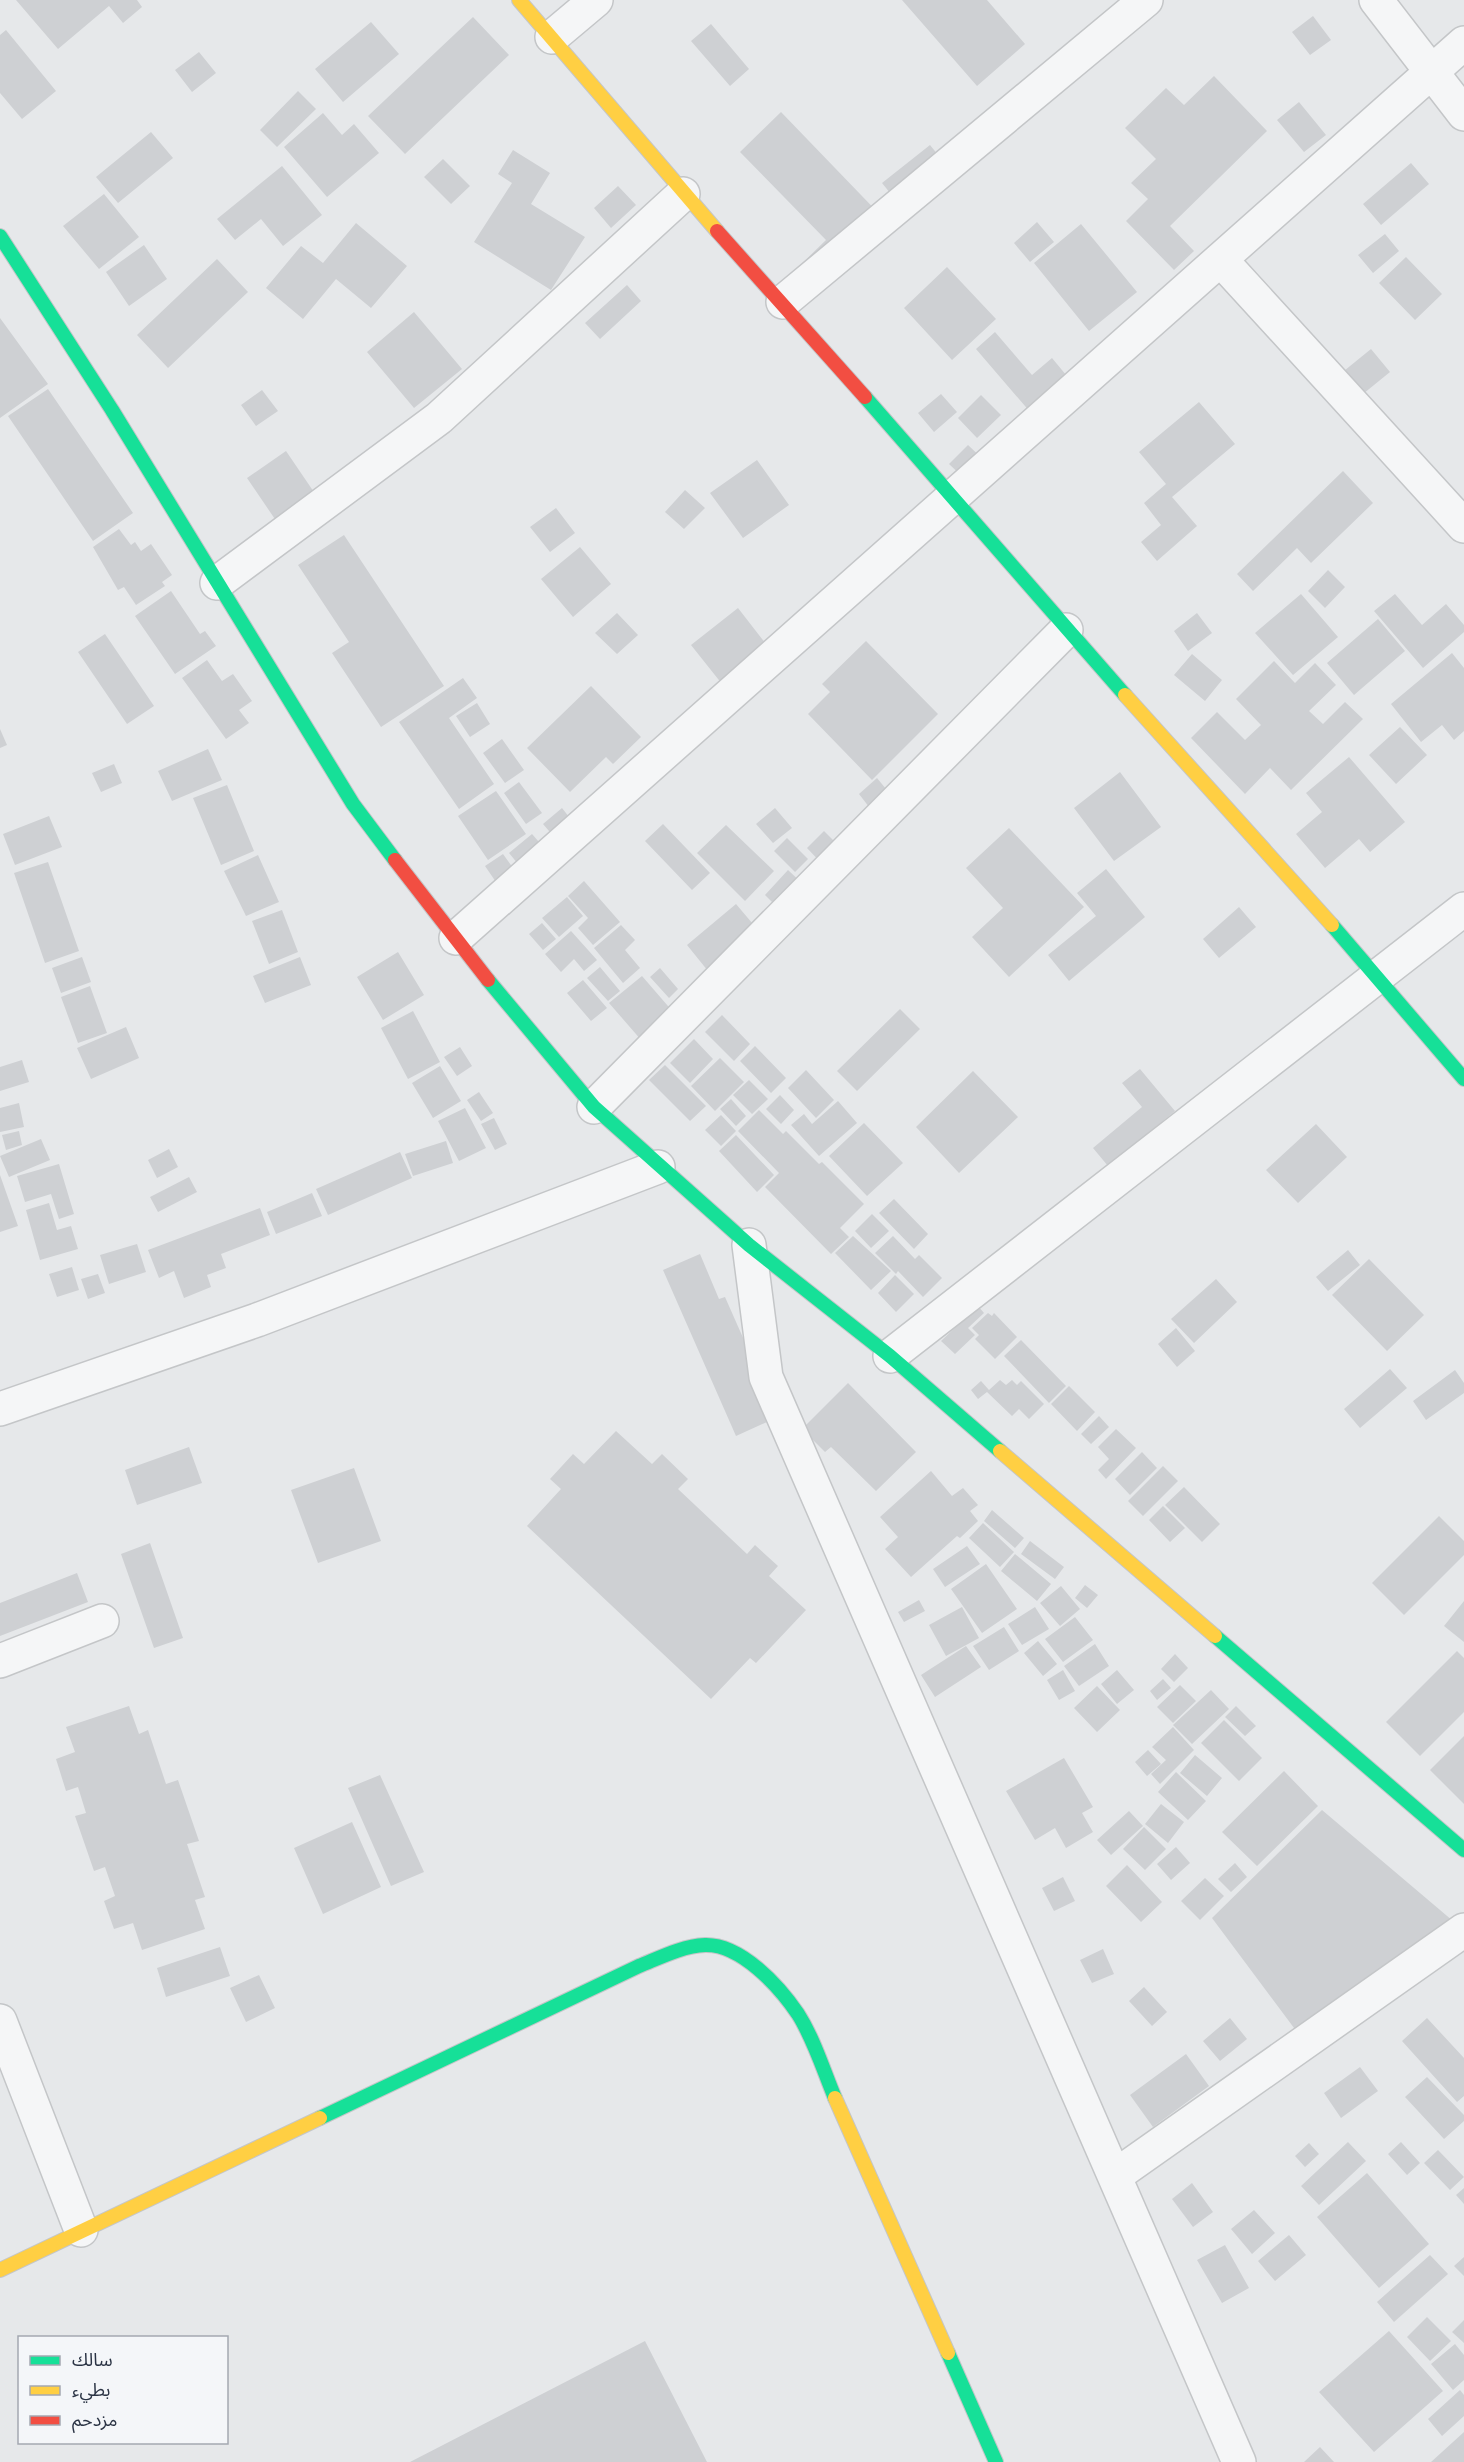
<svg xmlns="http://www.w3.org/2000/svg" width="1464" height="2462" font-family="Arial,'Noto Sans Arabic',sans-serif">
	<rect width="100%" height="100%" fill="#e6e8ea"/>
	<path fill="#ced0d3" d="M16 0H137L142 7 123 23 109 6 58 49Z
		M902 0H987L1025 44 977 86Z
		M1313 16 1331 40 1310 55 1292 32Z
		M473 17 509 55 405 154 368 116Z
		M371 22 399 54 343 102 315 69Z
		M711 24 749 69 730 86 691 41Z
		M6 30 56 91 22 119 0 93V35Z
		M199 52 216 73 192 92 175 70Z
		M1214 76 1267 131 1170 226 1194 251 1174 270 1126 221 1148 199 1131 183 1156 159 1125 128 1166 88 1184 105Z
		M298 91 316 109 277 147 260 130Z
		M1299 102 1326 135 1304 152 1277 120Z
		M781 112 888 223 786 279 826 240 740 152Z
		M323 113 342 135 354 124 379 153 327 197 284 147Z
		M151 132 173 158 118 203 96 177Z
		M930 145 951 171 903 209 882 183Z
		M513 150 550 173 531 204 585 237 551 290 474 242 512 183 498 174Z
		M443 159 470 186 451 204 424 177Z
		M1411 163 1429 184 1381 225 1363 204Z
		M282 166 322 215 283 246 261 219 235 240 217 219Z
		M618 186 636 205 611 228 594 208Z
		M104 194 139 237 99 269 63 226Z
		M1037 222 1054 242 1030 262 1014 243Z
		M356 223 407 266 371 308 336 279 303 319 266 288 301 246 323 263Z
		M1081 224 1137 292 1089 331 1034 263Z
		M1385 234 1399 251 1373 273 1358 255Z
		M144 245 167 279 129 306 106 272Z
		M1406 257 1442 294 1415 320 1379 283Z
		M217 259 248 292 168 368 137 335Z
		M947 267 996 319 952 360 904 308Z
		M627 285 641 301 600 339 585 323Z
		M414 312 462 369 414 408 367 352Z
		M0 318 48 384 0 418Z
		M995 332 1032 375 1052 358 1076 387 1037 420 976 349Z
		M1371 349 1390 372 1358 398 1339 375Z
		M48 389 133 513 93 541 8 416Z
		M262 390 278 411 256 426 241 405Z
		M941 394 957 412 934 432 918 413Z
		M981 395 1001 415 977 438 958 418Z
		M1199 402 1235 444 1172 497 1197 526 1157 561 1141 542 1161 525 1144 503 1166 484 1139 452Z
		M968 445 987 463 968 482 949 464Z
		M286 451 320 501 281 528 247 478Z
		M757 460 789 505 743 538 710 493Z
		M1343 471 1373 503 1311 563 1297 548 1253 591 1237 574Z
		M685 490 705 508 684 529 665 512Z
		M556 508 575 533 550 552 530 527Z
		M119 529 131 545 135 542 141 551 151 544 172 575 162 582 165 586 136 605 124 587 118 590 93 547Z
		M344 535 444 686 381 727 332 653 349 642 298 565Z
		M580 547 611 584 573 617 541 579Z
		M1328 570 1345 587 1325 608 1308 591Z
		M171 591 200 634 205 631 216 646 175 674 135 616Z
		M1301 594 1338 637 1293 675 1255 633Z
		M1395 594 1422 625 1446 604 1464 625V632L1423 668 1374 611Z
		M738 608 773 653 726 689 691 645Z
		M617 613 638 635 617 654 595 633Z
		M1197 613 1212 633 1188 651 1174 631Z
		M1378 619 1405 651 1354 695 1327 663Z
		M105 634 154 706 127 724 78 652Z
		M866 641 938 714 872 780 808 714 830 692 822 684Z
		M1452 653 1464 668V731L1454 740 1442 725 1421 742 1391 704Z
		M1192 654 1222 680 1205 701 1174 675Z
		M207 660 222 681 233 674 252 701 239 710 249 723 226 739 182 678Z
		M1274 661 1295 683 1315 663 1336 685 1309 711 1323 724 1345 702 1363 719 1291 790 1270 768 1245 794 1191 738 1217 712 1245 740 1261 725 1236 699Z
		M463 678 477 698 449 718 494 784 459 809 399 722Z
		M591 686 641 737 613 764 606 757 570 792 527 748Z
		M477 703 490 724 470 737 456 716Z
		M1400 727 1427 755 1396 784 1369 755Z
		M0 729 7 745 0 748Z
		M502 739 524 770 505 783 483 753Z
		M208 749 222 780 172 801 158 771Z
		M1349 757 1405 822 1370 852 1359 839 1325 868 1296 834 1322 812 1306 793Z
		M114 764 122 783 101 792 92 773Z
		M1120 772 1161 827 1114 861 1074 808Z
		M877 778 895 800 876 816 859 794Z
		M519 782 542 813 526 824 504 793Z
		M227 785 254 851 221 865 193 798Z
		M496 791 526 834 488 860 458 816Z
		M562 808 573 822 555 838 543 824Z
		M775 808 792 828 773 843 756 824Z
		M49 816 62 847 15 865 3 834Z
		M663 824 710 873 692 890 645 841Z
		M726 825 774 871 745 901 697 853Z
		M1009 828 1084 907 1009 977 972 937 1003 908 966 868Z
		M824 831 844 851 826 868 807 848Z
		M532 834 546 850 523 870 509 853Z
		M787 838 808 859 795 872 774 851Z
		M503 854 516 872 498 885 485 866Z
		M258 855 279 902 246 916 224 871Z
		M48 862 79 951 45 963 14 873Z
		M1106 869 1145 917 1069 981 1048 955 1096 916 1077 893Z
		M788 870 805 886 781 911 765 895Z
		M584 881 620 922 593 945 578 928 588 918 568 896Z
		M567 897 583 916 559 937 542 918Z
		M736 904 758 930 708 971 687 945Z
		M1239 907 1256 927 1219 958 1203 939Z
		M282 910 298 952 269 964 252 921Z
		M542 923 556 939 543 950 529 934Z
		M621 925 635 940 625 950 640 968 623 983 594 948Z
		M571 931 597 960 584 971 574 959 561 972 545 954Z
		M398 952 424 995 383 1020 357 977Z
		M82 957 91 982 61 993 52 968Z
		M300 957 311 985 265 1003 253 976Z
		M600 967 620 991 608 1001 587 978Z
		M660 968 678 989 669 998 650 977Z
		M642 976 674 1013 642 1041 609 1003Z
		M583 980 607 1008 591 1021 567 993Z
		M90 986 107 1033 78 1043 61 997Z
		M900 1009 920 1029 857 1091 837 1071Z
		M413 1011 440 1062 408 1079 381 1028Z
		M722 1015 750 1044 734 1061 705 1032Z
		M126 1027 139 1058 91 1079 77 1048Z
		M694 1039 713 1059 690 1083 670 1063Z
		M755 1046 786 1078 771 1093 740 1061Z
		M460 1047 472 1066 457 1076 444 1057Z
		M720 1058 744 1082 715 1111 691 1086Z
		M22 1060 29 1082 0 1091V1067Z
		M665 1065 706 1106 690 1121 649 1080Z
		M440 1066 461 1101 433 1118 412 1083Z
		M1140 1069 1175 1111 1108 1166 1093 1148 1142 1107 1122 1083Z
		M806 1070 834 1100 816 1118 788 1088Z
		M973 1071 1018 1117 959 1173 916 1127Z
		M749 1080 768 1099 752 1114 733 1095Z
		M479 1092 493 1113 481 1121 467 1100Z
		M780 1095 794 1110 781 1124 766 1109Z
		M731 1099 746 1116 736 1126 720 1109Z
		M838 1101 857 1123 819 1156 791 1125 804 1114 812 1124Z
		M19 1103 24 1127 0 1132V1108Z
		M465 1108 486 1148 459 1161 438 1121Z
		M759 1110 783 1134 786 1131 819 1164 822 1162 864 1204 840 1228 849 1237 831 1254 765 1187 779 1173 738 1131Z
		M721 1115 736 1131 721 1146 705 1130Z
		M494 1118 507 1144 495 1150 481 1124Z
		M864 1123 903 1163 867 1196 829 1156Z
		M1316 1124 1347 1157 1298 1203 1266 1170Z
		M19 1131 22 1145 6 1150 2 1135Z
		M736 1135 774 1175 757 1192 719 1151Z
		M41 1139 50 1160 9 1177 0 1156Z
		M446 1141 453 1163 413 1176 405 1154Z
		M169 1149 178 1167 157 1178 148 1160Z
		M400 1152 412 1178 328 1215 316 1189Z
		M59 1164 74 1214 59 1219 51 1194 25 1202 17 1176Z
		M0 1175 18 1226 0 1232Z
		M189 1177 197 1192 158 1212 150 1197Z
		M312 1193 322 1216 276 1234 267 1212Z
		M894 1199 928 1234 914 1249 879 1213Z
		M49 1203 57 1230 71 1226 78 1249 40 1260 26 1210Z
		M260 1208 270 1235 221 1254 226 1268 207 1275 211 1287 184 1298 174 1271 159 1278 148 1250Z
		M872 1214 889 1231 871 1248 855 1231Z
		M853 1236 891 1271 871 1290 835 1253Z
		M893 1236 915 1259 919 1255 942 1278 923 1297 898 1271 896 1274 875 1253Z
		M137 1244 146 1272 109 1284 100 1255Z
		M1348 1250 1360 1265 1328 1291 1316 1277Z
		M700 1254 719 1299 725 1297 778 1417 736 1436 663 1270Z
		M1369 1259 1424 1315 1387 1351 1332 1295Z
		M72 1267 79 1290 57 1297 49 1274Z
		M98 1274 105 1293 88 1299 81 1279Z
		M895 1275 914 1294 896 1312 878 1293Z
		M1216 1279 1237 1302 1194 1343 1171 1319Z
		M978 1306 984 1313 968 1328 975 1335 955 1354 941 1341Z
		M988 1313 992 1316 994 1313 1017 1337 995 1359 975 1339 979 1335 972 1328Z
		M1176 1328 1195 1351 1177 1367 1158 1344Z
		M1021 1340 1066 1386 1049 1403 1004 1356Z
		M1390 1369 1407 1388 1360 1428 1344 1409Z
		M1455 1370 1464 1383V1393L1426 1420 1413 1401Z
		M1000 1380 1006 1385 1012 1380 1017 1385 1021 1381 1044 1404 1029 1419 1019 1409 1012 1416 987 1392 978 1399 971 1390 981 1381 989 1390Z
		M848 1383 916 1452 876 1491 831 1447 825 1452 802 1429Z
		M1069 1386 1095 1412 1077 1431 1051 1404Z
		M1099 1416 1109 1427 1091 1444 1081 1434Z
		M1116 1429 1136 1448 1106 1479 1098 1470 1109 1459 1098 1447Z
		M616 1431 652 1464 662 1454 688 1479 678 1489 747 1554 755 1545 778 1566 769 1576 806 1610 756 1663 750 1658 711 1699 527 1526 561 1489 550 1479 573 1454 584 1464Z
		M189 1447 202 1483 137 1505 125 1470Z
		M1142 1452 1157 1468 1130 1495 1115 1479Z
		M1163 1466 1178 1481 1143 1516 1128 1501Z
		M354 1468 381 1541 318 1563 291 1490Z
		M931 1471 952 1496 963 1488 978 1505 970 1511 978 1521 960 1538 957 1536 911 1577 885 1549 898 1537 880 1517Z
		M1184 1487 1220 1524 1202 1542 1165 1505Z
		M1163 1506 1185 1528 1170 1542 1149 1520Z
		M992 1510 1024 1538 1015 1548 984 1521Z
		M1439 1516 1464 1541V1555L1404 1615 1372 1583Z
		M983 1523 1014 1552 1000 1567 969 1538Z
		M1030 1541 1064 1567 1055 1579 1021 1554Z
		M150 1543 183 1638 154 1648 121 1554Z
		M967 1546 980 1564 945 1587 933 1569Z
		M1015 1554 1051 1584 1037 1601 1001 1571Z
		M986 1564 1017 1609 982 1633 951 1589Z
		M77 1573 88 1602 0 1636V1603Z
		M1085 1585 1098 1595 1087 1608 1075 1598Z
		M1061 1586 1080 1609 1060 1626 1040 1603Z
		M919 1600 925 1611 904 1622 898 1612Z
		M1464 1601V1642L1444 1626Z
		M962 1607 979 1638 946 1656 929 1625Z
		M1035 1607 1049 1629 1022 1645 1008 1624Z
		M1075 1617 1093 1640 1063 1662 1045 1639Z
		M1004 1627 1019 1651 989 1670 973 1646Z
		M1038 1641 1057 1664 1043 1676 1024 1653Z
		M1095 1644 1109 1666 1079 1686 1064 1666Z
		M966 1646 981 1667 935 1697 921 1675Z
		M1457 1651 1464 1658V1712L1420 1756 1386 1722Z
		M1175 1654 1188 1668 1174 1682 1161 1669Z
		M1063 1670 1075 1691 1059 1700 1047 1680Z
		M1117 1670 1134 1690 1117 1704 1101 1684Z
		M1163 1679 1171 1688 1157 1700 1150 1691Z
		M1180 1685 1196 1701 1173 1723 1157 1707Z
		M1097 1686 1120 1710 1097 1732 1074 1708Z
		M1211 1690 1229 1709 1192 1744 1173 1725Z
		M129 1706 139 1734 148 1730 166 1784 178 1780 199 1841 187 1844 205 1897 195 1900 205 1929 142 1950 133 1923 114 1929 104 1901 115 1896 105 1867 94 1871 75 1816 86 1813 78 1787 66 1791 56 1759 75 1752 66 1727Z
		M1236 1706 1256 1726 1245 1736 1225 1717Z
		M1224 1720 1262 1758 1239 1781 1201 1743Z
		M1173 1727 1194 1750 1160 1784 1151 1774 1166 1760 1152 1747Z
		M1464 1736V1804L1430 1770Z
		M1148 1750 1161 1764 1147 1776 1135 1762Z
		M1195 1755 1222 1778 1207 1796 1180 1773Z
		M1064 1758 1093 1807 1082 1813 1093 1832 1066 1848 1055 1828 1035 1840 1006 1791Z
		M1284 1771 1318 1806 1257 1866 1222 1832Z
		M1176 1772 1206 1801 1188 1820 1158 1792Z
		M380 1775 424 1872 391 1886 348 1788Z
		M1161 1804 1184 1822 1168 1843 1145 1824Z
		M1322 1810 1453 1921 1300 2036 1212 1918Z
		M1129 1811 1143 1826 1111 1855 1097 1840Z
		M352 1822 381 1887 323 1914 294 1848Z
		M1144 1827 1166 1849 1145 1870 1123 1849Z
		M1176 1847 1190 1863 1171 1880 1157 1864Z
		M1235 1863 1247 1877 1231 1892 1218 1879Z
		M1127 1865 1162 1902 1141 1922 1106 1886Z
		M1063 1877 1075 1901 1054 1911 1042 1888Z
		M1205 1878 1224 1896 1200 1920 1181 1901Z
		M220 1947 230 1976 166 1997 157 1968Z
		M1103 1949 1114 1974 1092 1983 1080 1960Z
		M259 1975 275 2008 246 2022 230 1988Z
		M1144 1987 1167 2012 1152 2026 1129 2001Z
		M1230 2018 1247 2039 1220 2061 1203 2041Z
		M1427 2018 1464 2058V2096L1457 2102 1402 2041Z
		M1186 2054 1209 2086 1153 2127 1130 2095Z
		M1360 2067 1378 2091 1341 2118 1324 2093Z
		M1427 2077 1464 2115V2121L1444 2139 1405 2097Z
		M1348 2142 1366 2161 1319 2205 1301 2186Z
		M1401 2142 1420 2163 1407 2175 1388 2154Z
		M1309 2143 1319 2154 1305 2167 1295 2156Z
		M1438 2150 1464 2177 1450 2190 1424 2163Z
		M1367 2173 1429 2244 1379 2288 1317 2217Z
		M1192 2183 1213 2212 1193 2227 1172 2199Z
		M1464 2188V2204L1456 2195Z
		M1254 2210 1275 2233 1252 2254 1231 2229Z
		M1289 2235 1306 2255 1275 2281 1258 2261Z
		M1225 2245 1249 2288 1222 2303 1197 2260Z
		M1430 2255 1448 2274 1394 2322 1377 2302Z
		M1464 2257V2276L1454 2266Z
		M1427 2317 1451 2341 1430 2361 1407 2337Z
		M1464 2320V2343L1452 2332Z
		M1389 2331 1443 2391 1374 2452 1319 2392Z
		M645 2341 707 2462H410Z
		M1455 2344 1464 2355V2380L1453 2390 1431 2364Z
		M1460 2390 1464 2395V2416L1442 2436 1428 2419Z
		M1464 2432V2462H1431Z
		M1320 2447 1334 2462H1304Z"/>
	<g fill="none" stroke-linecap="round" stroke-linejoin="round">
		<g stroke="#c4c6c8" stroke-width="36">
			<path id="street" d="M1376 0 1464 114
				M552 37 596 0
				M1221 260 1464 526
				M783 302 1146 0
				M217 583 439 418 683 194
				M456 938 1464 43
				M594 1107 1066 630
				M749 1245 766 1377 1239 2462
				M890 1356 1464 909
				M0 1409 257 1320 658 1167
				M0 1661 102 1621
				M0 2021 81 2230
				M1115 2176 1464 1930"/>
		</g>
		<g stroke="#c4c6c8" stroke-width="16">
			<path id="fast" d="M0 236 112 410 353 804 395 860
				M865 397 1125 695
				M1332 925 1464 1079
				M488 980 594 1107 749 1245 890 1356 1000 1451
				M1215 1636 1464 1850
				M320 2118 639 1966C659 1958 682 1946 705 1945 741 1944 779 1986 798 2014 814 2039 824 2072 835 2098
				M948 2353 996 2462"/>
		</g>
		<g stroke="#c4c6c8" stroke-width="16">
			<path id="slow" d="M519 0 717 231
				M1125 695 1332 925
				M1000 1451 1215 1636
				M835 2098 948 2353
				M0 2270 320 2118"/>
		</g>
		<g stroke="#c4c6c8" stroke-width="16">
			<path id="jam" d="M717 231 865 397
				M395 860 488 980"/>
		</g>
		<use href="#street" stroke="#f5f6f7" stroke-width="33"/>
		<use href="#fast" stroke="#16e098" stroke-width="14"/>
		<use href="#slow" stroke="#ffcf43" stroke-width="14"/>
		<use href="#jam" stroke="#f24e42" stroke-width="14"/>
	</g>
	<rect x="18" y="2336" width="210" height="108" fill="#f4f6f9" stroke="#a4a8b1" stroke-width="1.5"/>
	<rect x="30" y="2356" width="30" height="9" fill="#16e098" stroke="#a4a8b1" stroke-width="1.5"/>
	<text x="72" y="2366" font-size="18" fill="#2b3445">سالك</text>
	<rect x="30" y="2386" width="30" height="9" fill="#ffcf43" stroke="#a4a8b1" stroke-width="1.5"/>
	<text x="72" y="2396" font-size="18" fill="#2b3445">بطيء</text>
	<rect x="30" y="2416" width="30" height="9" fill="#f24e42" stroke="#a4a8b1" stroke-width="1.5"/>
	<text x="72" y="2426" font-size="18" fill="#2b3445">مزدحم</text>
</svg>
